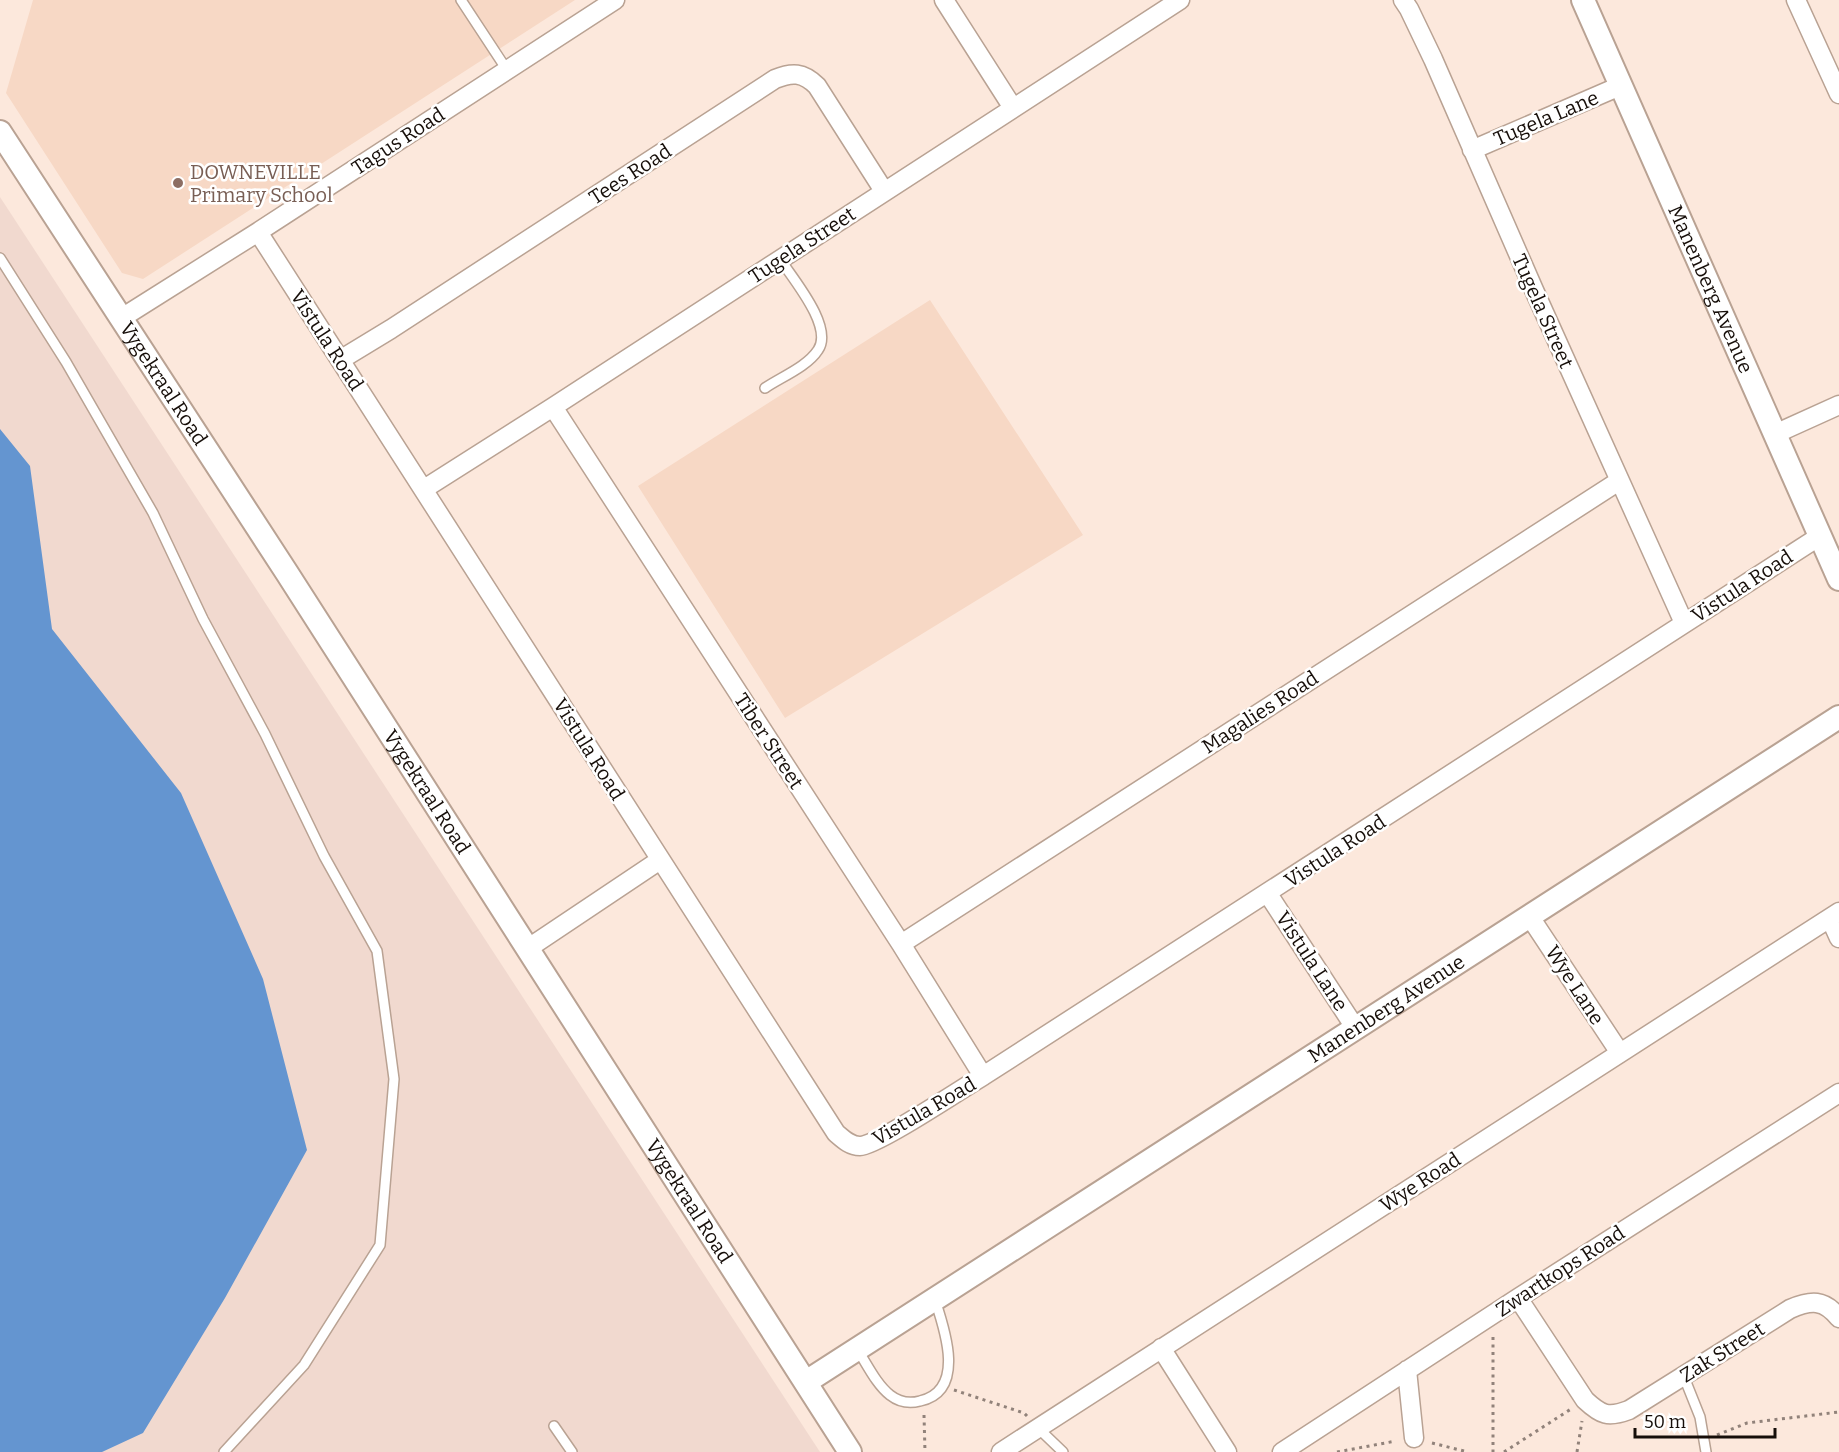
<svg xmlns="http://www.w3.org/2000/svg" width="1839" height="1452" font-family="Bitter,serif">
	<rect width="100%" height="100%" fill="#fce8dc"/>
	<path fill="#f7d8c5" d="M33 0H575L143 279 122 273 6 93Z
		M930 300 1083 535 785 718 638 486Z"/>
	<path fill="#f1d9cf" d="M0 197 820 1452H0Z"/>
	<path fill="#6495d0" d="M0 429 30 466 52 629 181 793 263 979 307 1150 225 1298 143 1433 102 1452H0Z"/>
	<g fill="none" stroke-linecap="round" stroke-linejoin="round">
		<g stroke="#b9a293" stroke-width="12">
			<path id="service" d="M461 0 507 70
				M0 258 66 362 153 513 203 619 265 734 324 856 377 951 394 1079 380 1245 304 1365 224 1452
				M765 388C781 377 807 367 818 350 834 327 793 279 780 259
				M857 1349C867 1364 876 1384 890 1395 899 1402 909 1404 920 1401 966 1391 945 1330 935 1300
				M1684 1377 1700 1417 1706 1452
				M554 1426 572 1452
				M1038 1428 1063 1452"/>
		</g>
		<g stroke="#b9a293" stroke-width="21">
			<path id="minor" d="M944 0 1013 108
				M1403 0 1409 9 1433 59 1534 290 1684 623
				M1796 0 1839 94
				M1472 150 1620 86
				M258 232 836 1133C843 1139 850 1146 860 1146 876 1146 963 1088 983 1076L1820 536
				M120 319 258 232 615 0
				M340 360 391 329 775 79C792 72 803 72 817 86L884 191
				M553 407 901 944 983 1076
				M1775 434 1839 405
				M424 489 553 407 1180 0
				M1268 894 1356 1029
				M1530 917 1620 1053
				M1830 918 1839 938
				M901 944 1619 481
				M527 949 660 860
				M1518 1298 1585 1400C1601 1415 1608 1418 1629 1410L1790 1309C1811 1300 1824 1299 1839 1318
				M1161 1348 1227 1452
				M1407 1370 1414 1438
				M1001 1452 1839 912
				M1282 1452 1518 1298 1839 1093"/>
		</g>
		<g stroke="#b9a293" stroke-width="26">
			<g id="tertiary">
				<path id="s1" d="M1583 0 1839 579"/>
				<path id="s2" d="M0 132 287 573 850 1452"/>
				<path id="s3" d="M806 1382 1839 717"/>
			</g>
		</g>
		<path stroke="#91827a" stroke-width="3" stroke-dasharray="3 4.5" stroke-linecap="butt" d="M1493 1337V1452
			M954 1390 1024 1413 1027 1416
			M924 1415 925 1452
			M1717 1435 1747 1423 1839 1412
			M1432 1443 1468 1452
			M1337 1452 1396 1441
			M1504 1452 1571 1409
			M1577 1452 1582 1421"/>
		<use href="#service" stroke="#fff" stroke-width="9"/>
		<use href="#minor" stroke="#fff" stroke-width="18"/>
		<use href="#tertiary" stroke="#fff" stroke-width="22"/>
	</g>
	<circle fill="#8d6e63" stroke="#fff" stroke-width="2" cx="178" cy="183" r="6"/>
	<g text-anchor="middle" dominant-baseline="central" stroke-width="5" stroke-linejoin="round" paint-order="stroke">
		<g font-size="20" fill="#160e09" stroke="#fff">
			<text transform="translate(1546 118) rotate(-23)">Tugela Lane</text>
			<text transform="translate(398 141) rotate(-33)">Tagus Road</text>
			<text transform="translate(630 174) rotate(-33)">Tees Road</text>
			<text transform="translate(802 245) rotate(-33)">Tugela Street</text>
			<text stroke="none"><textPath href="#s1" startOffset="316">Manenberg Avenue</textPath></text>
			<text transform="translate(1543 311) rotate(66)">Tugela Street</text>
			<text transform="translate(327 340) rotate(57)">Vistula Road</text>
			<text stroke="none"><textPath href="#s2" startOffset="300">Vygekraal Road</textPath></text>
			<text transform="translate(1742 586) rotate(-33)">Vistula Road</text>
			<text transform="translate(1260 712) rotate(-33)">Magalies Road</text>
			<text transform="translate(769 741) rotate(57)">Tiber Street</text>
			<text transform="translate(589 749) rotate(58)">Vistula Road</text>
			<text stroke="none"><textPath href="#s2" startOffset="786">Vygekraal Road</textPath></text>
			<text transform="translate(1335 851) rotate(-33)">Vistula Road</text>
			<text transform="translate(1312 961) rotate(57)">Vistula Lane</text>
			<text transform="translate(1575 985) rotate(57)">Wye Lane</text>
			<text stroke="none"><textPath href="#s3" startOffset="690">Manenberg Avenue</textPath></text>
			<text transform="translate(924 1111) rotate(-30)">Vistula Road</text>
			<text transform="translate(1420 1182) rotate(-33)">Wye Road</text>
			<text stroke="none"><textPath href="#s2" startOffset="1272">Vygekraal Road</textPath></text>
			<text transform="translate(1560 1271) rotate(-33)">Zwartkops Road</text>
			<text transform="translate(1722 1352) rotate(-32)">Zak Street</text>
		</g>
		<g font-size="20" fill="#785e54" stroke="#fff" text-anchor="start">
			<text x="190" y="172">DOWNEVILLE<tspan x="190" dy="23">Primary School</tspan></text>
		</g>
	</g>
	<path d="M1635 1428v9h140v-9" fill="none" stroke="#160e09" stroke-width="3"/>
	<text x="1644" y="1428" font-size="18" fill="#160e09" stroke="#ffffff" stroke-width="4.5" paint-order="stroke">50 m</text>
</svg>
